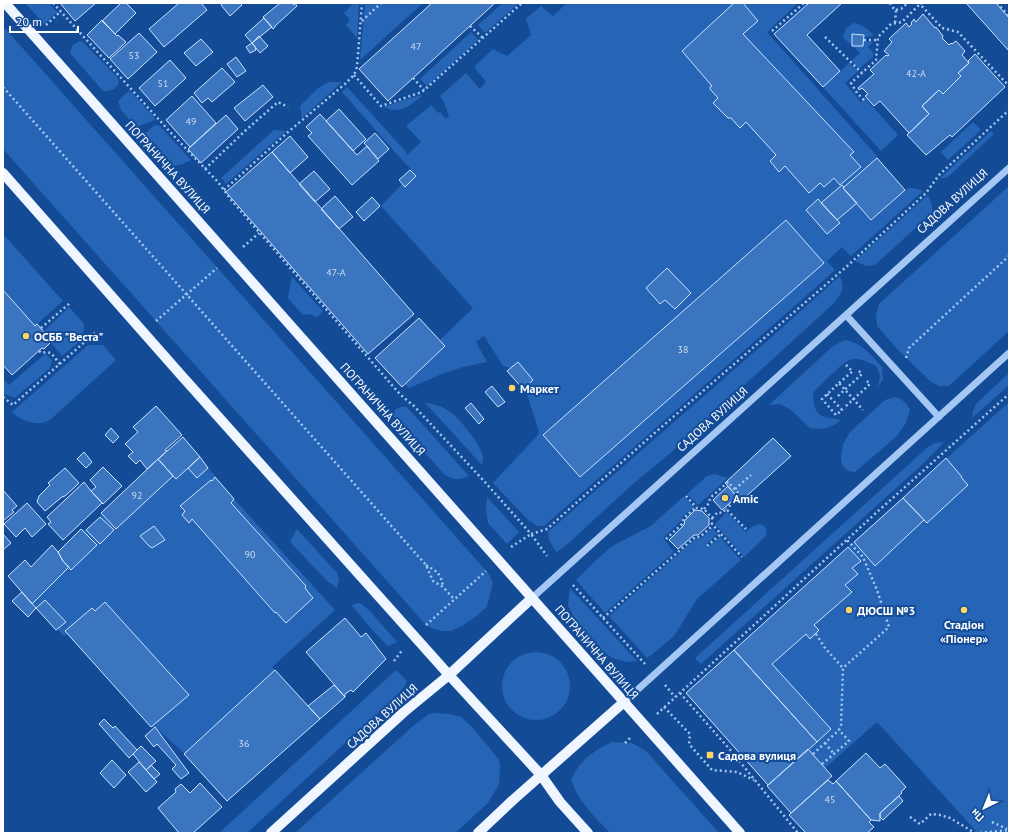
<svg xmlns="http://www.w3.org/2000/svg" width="1012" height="836" font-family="'PT Sans',sans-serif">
	<rect width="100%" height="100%" fill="#134b97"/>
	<path fill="#2665b6" d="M25 3H49L57 12 44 24Z
		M354 3H359L357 38 346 25 350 20 344 13Z
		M365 3H423L360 60Z
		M503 3H519L485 33 478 25Z
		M567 3H798L767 32 878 157 877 158 905 190C910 186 917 189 923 191L851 256 842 247 827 261 835 270 797 304 544 526H536L531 521 530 522 493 483 537 436 539 432 525 388 533 380 518 362 510 368 503 366 484 336 476 342 487 362 463 367 444 373 409 388 405 384 445 346 440 340 473 308 381 206 402 184 399 180 411 169 402 160 342 92 347 87 406 152 407 155 421 142 406 126 431 105 438 113 440 112 446 119 449 116 443 100 440 96 466 73 480 89 486 82 474 67 493 49 507 56 531 35 526 19 541 6 553 16Z
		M854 23C863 25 867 29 873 34V36L864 37V41L873 42 868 47 873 52V57L859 69 851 61 860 53 843 37 846 28Z
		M3 26 489 574 493 583 487 606 478 615 462 626 451 631H443L431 628 426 625 3 149Z
		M471 32 478 40 427 86 420 79Z
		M79 41 83 42 117 77 119 82C117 89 111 91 103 91L70 53 72 46Z
		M849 63 858 71 845 83 861 102 865 98 898 135 881 151 823 87Z
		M329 82H342L302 118 300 106 318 88Z
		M130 91 154 117 155 120 139 126H135L121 110 118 101 126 93Z
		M421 95 422 96C408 107 401 114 383 107Z
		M973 122 981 130 948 160 941 152Z
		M155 125 160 126 191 160 183 164 171 167 143 135Z
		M274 130 286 131 226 184 221 178Z
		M991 131 994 134 949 176 945 178H940Z
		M1009 186V331L949 386H939L930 381 897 349 877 326 876 314 879 304Z
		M928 195C931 202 933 206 932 213L875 265 866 266 855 261Z
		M3 234 63 301 35 326 3 290Z
		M840 276C845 288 842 292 835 302L667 456 633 484 563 548 556 552 549 540 548 532 784 326Z
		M292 277 323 311 317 317 310 314 303 315 288 298Z
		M69 307 84 324 83 339 62 356 51 343 52 340 44 331Z
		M845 340C863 344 870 354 882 367L883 379 878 387 880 375 876 366C869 363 860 358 852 359 843 361 820 386 813 393 814 418 820 416 841 420L834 425 823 429 810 428 791 410 780 404 769 405 833 346Z
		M88 345H103L116 360 50 420C47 421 44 423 41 423 32 424 18 419 12 412Z
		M45 354 52 360 50 368 15 398 4 394 3 393V379L9 385Z
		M1009 373V385L972 418 973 411 976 404Z
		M896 397C903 399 907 404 910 410L906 423 897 436 855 472 848 471 842 465 841 458 843 444 850 432 885 400Z
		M1009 402V833H974L976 831 877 722 825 768 808 750 768 785 686 693Z
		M424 403C432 403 442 406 449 411 459 417 480 444 483 456 483 459 483 462 482 465L429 407Z
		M400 407H407L469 476C458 480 455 480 445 475L396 421 393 414 395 410Z
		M183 437 234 499 335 610 272 667 320 719 227 801 184 754V753L155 727H151L67 634 64 636 57 629 56 630 8 576 25 560 32 567 58 552 81 529 86 530 100 517 101 513 147 469Z
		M944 442 925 462 701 664 695 658 929 446 935 443Z
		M715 474 728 478 698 505 687 494 707 476Z
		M684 496 694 507 682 517 681 521 663 538 674 552 605 613 576 580 593 563 612 546 651 526Z
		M487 497 519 532 507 544 488 523 486 511Z
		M727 512 746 532C748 530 751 527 754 526 763 522 768 527 766 536L744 557 715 524Z
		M712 528 718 534 705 545 707 548 720 537 741 560 697 599 674 636 650 656 647 658 609 616 695 539H700Z
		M297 529 337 573 339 580 337 588 327 581 290 542Z
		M570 588 637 661 627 662 613 658 603 652 589 638 577 624 568 605Z
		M360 603 370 611 397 642 388 646 376 634 351 605Z
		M502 686a34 34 0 1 1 68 0a34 34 0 1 1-68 0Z
		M396 670 407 681 404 687 392 700 247 833H219Z
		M434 713 450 714 461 717 470 725 488 746 499 760 500 767 499 784 488 803 455 833H295L414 725 428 715Z
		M612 742 632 743 646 751 719 833H610C595 817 578 801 571 780 580 760 593 751 612 742Z"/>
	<path fill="#3c75bf" stroke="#cce2fd" d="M60 3H96L75 21Z
		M121 3H126L136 13 115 34 102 21Z
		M179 3H201L207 10 164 47 149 29Z
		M222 3H240L242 5 230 16 221 5Z
		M280 3H292L294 5 295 3 297 6 275 26V27L273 29 263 17Z
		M432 3H495L388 101 359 69Z
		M734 3H743L758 21 743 34 854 152 850 155 861 167 840 185 834 178 824 187 820 183 809 193 785 166 779 172 770 161 776 155 746 122 740 128 731 118H728L713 103 718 98 710 89V87L712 86 682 51Z
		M809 3H842L807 35 840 71 823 87 774 34Z
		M966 3H996L1009 18V51Z
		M923 14 935 28 936 27 943 36 942 38 949 45 951 43 952 44 956 41 965 51 962 55 969 63 958 73 961 76 943 94 939 90 922 106 929 114 909 133 880 101 874 106 865 96 868 94 862 88 859 90 858 88 874 74 870 70 886 55 887 56 889 55 884 51 892 42 889 39 906 23 909 27 912 24 911 23 914 19 916 22Z
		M264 18 272 27 252 43 245 35Z
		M102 20 117 36 118 35 126 42 109 58 87 35Z
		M139 33 157 52 128 79 110 59Z
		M852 34 864 35 863 46H852Z
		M259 36 268 46 260 53 252 43Z
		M201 39 213 52 196 66 184 53Z
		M252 43 255 47 256 50 250 53 246 47Z
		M975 54 1005 87 952 137 950 135 926 155 907 135 929 114 922 106 939 90 943 94 961 76 958 73 969 63 968 61Z
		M236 57 246 71 237 77 227 64Z
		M170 60 186 78 155 106 139 88Z
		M222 68 235 82 212 102 208 98 202 103 194 93Z
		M263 85 273 97 245 121 234 108Z
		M192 96 216 123 190 147 166 120Z
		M339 109 366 139 353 151 326 121Z
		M320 114 357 155 367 146 379 161 352 185 308 136 312 133 306 127Z
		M226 115 238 129 201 163 188 149Z
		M375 133 389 149 378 159 364 143Z
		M290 136 308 157 290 173 272 152Z
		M272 152 414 314 368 354 226 192Z
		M877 158 905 190 871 220 843 188Z
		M410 170 416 176 405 187 399 180Z
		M314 171 330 189 315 202 299 184Z
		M842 185 844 187 843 188 857 203 837 220 821 203Z
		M335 196 353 217 339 229 321 209Z
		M372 197 380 206 364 221 356 212Z
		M818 199 840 223 827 234 806 210Z
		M786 220 824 263 580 477 543 435Z
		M667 268 691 293 675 309 665 300 660 304 646 288Z
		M3 290 35 326 37 324 52 341 44 349 42 348 12 375 3 365Z
		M419 318 445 346 402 387 375 358Z
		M518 362 533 380 523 389 507 371Z
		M492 386 505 402 498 407 485 392Z
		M471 403 484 419 479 424 465 408Z
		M156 406 182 435 165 450 167 451 147 469 140 460 136 464 128 456 133 452 125 444 138 432 133 427Z
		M111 428 119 437 113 443 105 435Z
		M183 437 200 457 176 479 158 459Z
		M773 438 791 456 741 501 725 483Z
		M84 452 92 462 86 468 77 459Z
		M200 457 208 468 197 478 188 468Z
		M946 458 962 477H961L968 485 927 523 903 498Z
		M158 459 173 476 116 529 101 513Z
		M103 467 122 486 103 504 91 491 96 487 90 480Z
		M65 468 79 483 76 486 65 496 62 497 45 511 37 502 39 496 50 485 48 483Z
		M215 477 234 499 231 503 306 586 305 588 313 598 286 623 276 612 275 613 192 519 189 523 182 515 185 511 180 506 211 480 212 481Z
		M84 482 91 491 102 503 63 540 48 524 51 522 47 517Z
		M728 486 737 497 722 510 713 500Z
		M3 490 17 506 12 510 14 512 3 521Z
		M903 498 924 520 875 566 854 542Z
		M27 503 46 524 32 537 25 528 16 537 4 524Z
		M695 510 702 511 709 518V525L698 535H694L678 549 669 540 684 525 685 520Z
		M100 517 114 530 100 544 86 530Z
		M154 526 165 540 152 548 148 545 140 536Z
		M81 529 97 545 71 570 63 561 58 552Z
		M3 534 11 543 3 550Z
		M52 545 58 552 63 561 69 567 32 604 8 576 25 560 31 567Z
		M848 547 861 561 852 568 858 574 845 585 852 592 814 625 819 630 810 639 806 634 772 664 831 729 817 742 734 650Z
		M22 592 36 608 28 617 12 601Z
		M45 600 66 622 56 630 36 608Z
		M105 602 189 695 151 727 65 631 92 608 95 611Z
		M345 618 361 637 366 633 386 659 353 692 351 690 345 694V697L306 652Z
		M734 650 817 742 768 785 686 693Z
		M275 670 320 719 227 801 184 754Z
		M334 685 345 697 320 719 308 706Z
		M104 719 113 728 115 726 137 750 129 758 99 724Z
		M155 727 189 773 181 779 172 769 176 765 157 744 154 747 145 736Z
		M141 746 156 761 146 770 133 754Z
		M808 749 832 776 791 813 767 786Z
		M866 753 880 768 885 764 906 787 901 792 902 793 880 813V821L871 820 836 781Z
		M112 760 126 775 114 788 100 773Z
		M139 762 157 782 146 792 128 772Z
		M151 765 160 774 154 779 146 770Z
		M828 780 833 784 836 781 871 820 869 822 874 827 867 833H806L789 815Z
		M200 783 222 807 193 833H179L158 808 176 792 175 789 181 784 190 793Z
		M899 796 903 801 883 820 880 817V813Z"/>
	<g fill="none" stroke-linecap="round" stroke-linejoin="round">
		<path stroke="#a5c7f3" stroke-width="2.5" stroke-dasharray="2 3" stroke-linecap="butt" d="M53 3 172 134 218 182 232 201 398 392 404 398 413 405 484 481 531 534 547 529 650 437 845 268 926 193 939 175 1009 110
			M890 3 892 7 896 10 895 23
			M922 3 920 4 942 28 958 32 1009 86
			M997 3 1009 16
			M896 10 903 8 907 3
			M362 21 381 3
			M46 25 61 11
			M470 26 483 38
			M772 31 804 3
			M825 37 862 73
			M864 40H877
			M354 75 381 106 422 92 522 3
			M413 78 424 90
			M3 87 426 565 433 581 443 587 454 599
			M864 100 857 93 851 83 876 60 878 37 891 24 902 22 920 4
			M205 169 246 130 278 102 288 107
			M224 190 288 132 345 84 354 75 357 67 362 3
			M243 247 259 233
			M156 321 217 268
			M41 328 70 303
			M39 351 42 353 46 352 51 353 60 364
			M906 358 909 348 1009 256
			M846 365 853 372
			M839 383 854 370
			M827 394 842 410 836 415 822 399 839 383 863 410
			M838 396 862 374 859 371
			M3 397 13 405 96 332
			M846 406 870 384 867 381
			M735 489 751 475
			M686 496 697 508 704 509 712 518V524L742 557
			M704 509 709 503 710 498 728 482 741 496 726 509
			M712 518 718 512 722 513 726 509 746 529
			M666 539 682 524 684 518 695 508H697
			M707 546 721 534
			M511 547 531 534 547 556
			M426 565C437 572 440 572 443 586
			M573 585 645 664
			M603 618 695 537H700L711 527 712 524
			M426 625 486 571
			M816 634 825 648 843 668
			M394 661 403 649
			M665 685 675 697
			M680 693 732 752 798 833
			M664 707 690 734 689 744 712 770 737 772 754 780
			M657 714 876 513 1009 394
			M625 743 632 736
			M825 743 834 754
			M813 754 839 730
			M822 764 849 741 839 730 841 725 843 668 889 627 877 590 863 557 847 540
			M910 817 920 824 931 814 940 815 950 818 975 833
			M992 822 1007 829
			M980 833 1009 830"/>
		<path stroke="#a5c7f3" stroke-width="7" d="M846 315 939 417
			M532 598 1009 168
			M624 702 1009 353"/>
		<path stroke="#f0f6ff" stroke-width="10" d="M5 3 740 833
			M3 173 181 375 449 675 541 775 560 802 588 833
			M271 833 404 712 449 675 532 598
			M478 833 513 800 624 702"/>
	</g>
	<g fill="#ffd566" stroke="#134b97" stroke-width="1.5">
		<circle cx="26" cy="336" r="4"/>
		<circle cx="512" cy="388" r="4"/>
		<circle cx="725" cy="498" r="4"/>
		<circle cx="849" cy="610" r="4"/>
		<circle cx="964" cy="610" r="4"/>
		<rect x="706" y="751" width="8" height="8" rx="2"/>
	</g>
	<g text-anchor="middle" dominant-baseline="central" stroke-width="4" stroke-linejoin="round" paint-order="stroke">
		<g font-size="10" fill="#cedcef">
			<text x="416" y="46">47</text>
			<text x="134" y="55">53</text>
			<text x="916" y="73">42-А</text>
			<text x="163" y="83">51</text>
			<text x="191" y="121">49</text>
			<text x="336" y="272">47-А</text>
			<text x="683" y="349">38</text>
			<text x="137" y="495">92</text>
			<text x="250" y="554">90</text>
			<text x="244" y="743">36</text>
			<text x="830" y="799">45</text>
		</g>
		<g font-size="12" fill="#fff" stroke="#134b97">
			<text transform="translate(168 167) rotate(48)">ПОГРАНИЧНА ВУЛИЦЯ</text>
			<text transform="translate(952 201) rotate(-42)">САДОВА ВУЛИЦЯ</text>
			<text transform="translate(383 409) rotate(48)">ПОГРАНИЧНА ВУЛИЦЯ</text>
			<text transform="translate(712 419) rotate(-42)">САДОВА ВУЛИЦЯ</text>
			<text transform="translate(597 652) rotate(49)">ПОГРАНИЧНА ВУЛИЦЯ</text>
			<text transform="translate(382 716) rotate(-42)">САДОВА ВУЛИЦЯ</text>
		</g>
		<g font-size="12" font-weight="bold" fill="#fff" stroke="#134b97" text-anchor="start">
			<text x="34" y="336">ОСББ "Веста"</text>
			<text x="520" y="388">Маркет</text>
			<text x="733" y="498">Amic</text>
			<text x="857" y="610">ДЮСШ №3</text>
			<text x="964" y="624" text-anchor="middle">Стадіон<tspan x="964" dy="14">«Піонер»</tspan></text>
			<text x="718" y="755">Садова вулиця</text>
		</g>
	</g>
	<rect width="1012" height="836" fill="none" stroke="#ffffff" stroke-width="8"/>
	<g transform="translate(984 808) rotate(223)" stroke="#134b97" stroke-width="3" paint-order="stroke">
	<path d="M0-3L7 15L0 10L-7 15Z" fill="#ffffff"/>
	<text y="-6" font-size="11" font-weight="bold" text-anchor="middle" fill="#ffffff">Пн</text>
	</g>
	<path d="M10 26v6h68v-6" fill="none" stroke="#ffffff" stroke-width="2"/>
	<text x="16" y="26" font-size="12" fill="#ffffff" stroke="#134b97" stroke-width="3" paint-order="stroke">20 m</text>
</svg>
